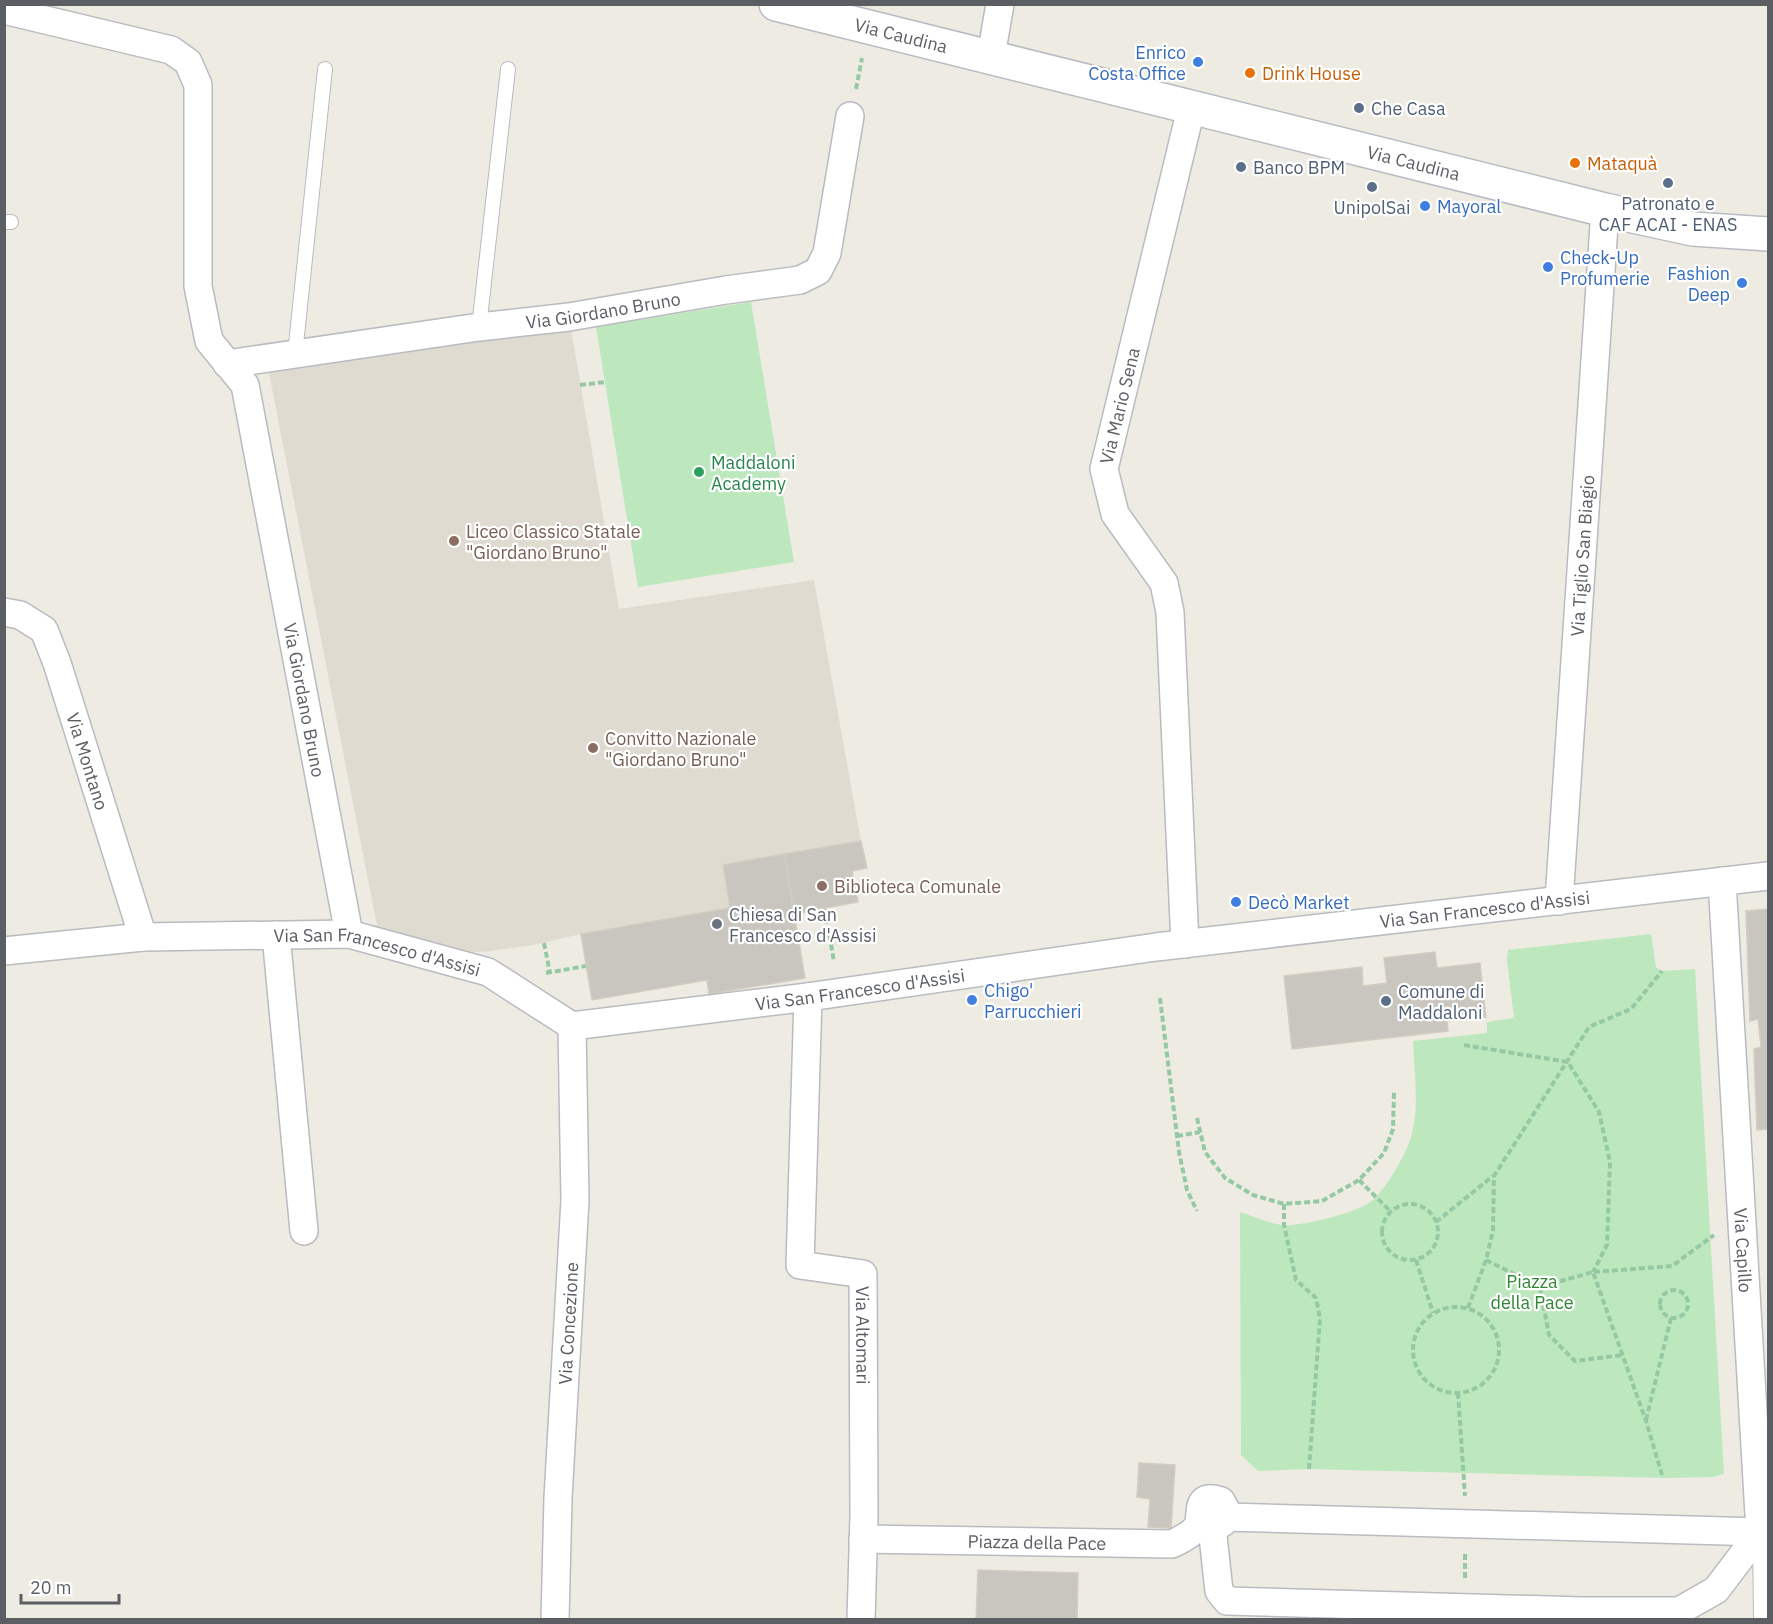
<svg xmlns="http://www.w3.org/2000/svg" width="1773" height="1624" font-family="'IBM Plex Sans',sans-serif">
	<rect width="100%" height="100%" fill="#eeece2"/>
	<path fill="#dfdbd1" d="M570 323 619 609 814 580 861 841 723 865 730 908 581 934 533 945 489 951 454 954 378 931 269 373Z"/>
	<path fill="#bde8bd" d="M751 302 794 562 638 587 596 327Z
		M1651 934 1656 967 1662 971 1695 969 1724 1474 1713 1477 1663 1478 1309 1469 1258 1471 1241 1455 1240 1212C1254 1216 1271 1225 1285 1225 1303 1226 1354 1213 1369 1203 1385 1192 1405 1156 1411 1137 1420 1107 1414 1071 1413 1041L1487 1033V1022L1514 1018 1507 960 1508 950Z"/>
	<path fill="#c9c6bf" stroke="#d3cdc0" stroke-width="1.5" d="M861 841 867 868 852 871 858 902 794 914 784 854Z
		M784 854 805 978 709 994 707 980 592 1000 581 934 730 908 723 865Z
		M1768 909V1129L1757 1130 1754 1049 1761 1047 1758 1019 1750 1021 1746 911Z
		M1435 952 1437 968 1480 963 1486 1017 1447 1021 1448 1031 1292 1049 1284 976 1362 967 1363 986 1387 983 1384 958Z
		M1139 1463 1175 1465 1171 1528 1148 1527 1150 1499 1137 1497Z
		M978 1570 1078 1573 1077 1620H976Z"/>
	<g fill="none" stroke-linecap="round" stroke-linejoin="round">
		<g stroke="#b8bbc0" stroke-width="16">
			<path id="service" d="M4 222H11
				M479 327 508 69
				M295 354 325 69
				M1760 1537 1761 1620"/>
		</g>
		<g stroke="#b8bbc0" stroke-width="30">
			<g id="minor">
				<path id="s1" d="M4 10 171 50 188 62 198 85V286L209 341 245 385 349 934"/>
				<path d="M991 56 1000 4"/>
				<path id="s2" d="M227 364 479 327 569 317 726 290 800 280 818 271 827 253 850 116"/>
				<path id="s3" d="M4 612 20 615 44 630 57 663 143 937"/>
				<path id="s4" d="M1722 881 1760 1532"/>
				<path id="s5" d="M1559 901 1605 210"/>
				<path d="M276 935 304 1231"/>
				<path id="s6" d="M1185 944 1170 612 1164 583 1115 514 1104 469 1191 109"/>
				<path id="s7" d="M4 951 143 937 349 934 488 972 572 1026 808 997 1156 947 1768 876"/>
				<path id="s8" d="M808 997 800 1265 863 1274 864 1516 861 1620"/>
				<path d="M1227 1517 1760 1532"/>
				<path d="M1212 1527 1219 1591 1227 1601 1582 1611H1679L1716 1590 1760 1532"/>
				<path id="s9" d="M863 1539 1172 1544C1180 1540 1191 1535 1197 1527 1204 1518 1192 1491 1221 1501L1227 1512 1225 1521 1216 1527"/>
				<path id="s10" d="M555 1620 558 1498 575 1200 572 1026"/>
			</g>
		</g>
		<g stroke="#b8bcc2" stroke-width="36">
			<g id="secondary">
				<path id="s11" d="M776 4 1605 210 1693 229 1768 234"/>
			</g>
		</g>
		<path stroke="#95c9a4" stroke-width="4" stroke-dasharray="6 3" stroke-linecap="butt" d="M856 89 862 58
			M580 385 605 382
			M825 909 834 962
			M544 943 550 973
			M546 973 586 966
			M1160 998 1179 1152 1187 1190 1197 1211
			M1464 1045 1568 1062 1599 1112 1610 1162 1607 1245 1593 1272
			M1197 1118 1205 1152 1225 1178 1253 1195 1284 1204 1322 1201 1359 1180 1384 1153 1393 1129 1394 1092
			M1177 1136 1200 1132
			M1359 1180 1391 1212
			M1284 1204V1225L1296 1280 1316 1298 1320 1318 1309 1469
			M1382 1232a28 28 0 1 1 56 0a28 28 0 1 1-56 0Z
			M1436 1222 1493 1176
			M1416 1260 1433 1313
			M1486 1260 1540 1287 1593 1272 1646 1421 1663 1478
			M1594 1272 1672 1266 1714 1235
			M1540 1287 1549 1335 1575 1361 1623 1355
			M1660 1304a14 14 0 1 1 28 0a14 14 0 1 1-28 0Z
			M1413 1350a43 43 0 1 1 86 0a43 43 0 1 1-86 0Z
			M1468 1308 1486 1260 1493 1231 1494 1176 1589 1027 1631 1009 1662 971
			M1458 1393 1465 1496
			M1646 1420 1671 1318
			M1465 1554V1580"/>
		<use href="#service" stroke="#fff" stroke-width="14"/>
		<use href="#minor" stroke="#fff" stroke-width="27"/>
		<use href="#secondary" stroke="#fff" stroke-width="33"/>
	</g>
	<g fill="#3f7fe0" stroke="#fff" stroke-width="2">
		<circle cx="1198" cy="62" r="6"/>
		<circle cx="1425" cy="206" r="6"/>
		<circle cx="1548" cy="267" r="6"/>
		<circle cx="1742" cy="283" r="6"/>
		<circle cx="1236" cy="902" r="6"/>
		<circle cx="972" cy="1000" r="6"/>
	</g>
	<g fill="#e8710a" stroke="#fff" stroke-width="2">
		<circle cx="1250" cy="73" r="6"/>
		<circle cx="1575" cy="163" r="6"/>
	</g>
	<g fill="#5c6f8a" stroke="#fff" stroke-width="2">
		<circle cx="1359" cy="108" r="6"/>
		<circle cx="1241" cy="167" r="6"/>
		<circle cx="1668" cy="183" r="6"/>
		<circle cx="1372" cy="187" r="6"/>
		<circle cx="1386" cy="1001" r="6"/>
	</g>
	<circle fill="#2e9e5b" stroke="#fff" stroke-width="2" cx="699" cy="472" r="6"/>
	<g fill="#8d6e63" stroke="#fff" stroke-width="2">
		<circle cx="454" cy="541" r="6"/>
		<circle cx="593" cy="748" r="6"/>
		<circle cx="822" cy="886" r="6"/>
	</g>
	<circle fill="#6b7280" stroke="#fff" stroke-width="2" cx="717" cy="924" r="6"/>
	<g text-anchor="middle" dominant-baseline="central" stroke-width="4.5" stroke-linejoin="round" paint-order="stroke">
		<g font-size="18" fill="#5b5f64" stroke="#fff">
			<text stroke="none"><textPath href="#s11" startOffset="129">Via Caudina</textPath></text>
			<text stroke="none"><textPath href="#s11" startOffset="657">Via Caudina</textPath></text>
			<text stroke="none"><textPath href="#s2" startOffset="380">Via Giordano Bruno</textPath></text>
			<text stroke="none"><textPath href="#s6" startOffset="558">Via Mario Sena</textPath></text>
			<text stroke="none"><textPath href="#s5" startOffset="346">Via Tiglio San Biagio</textPath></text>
			<text stroke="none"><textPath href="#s1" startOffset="852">Via Giordano Bruno</textPath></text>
			<text stroke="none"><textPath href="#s3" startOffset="183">Via Montano</textPath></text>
			<text stroke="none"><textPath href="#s7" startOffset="1510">Via San Francesco d'Assisi</textPath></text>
			<text stroke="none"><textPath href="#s7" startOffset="376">Via San Francesco d'Assisi</textPath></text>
			<text stroke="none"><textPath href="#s7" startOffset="880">Via San Francesco d'Assisi</textPath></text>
			<text stroke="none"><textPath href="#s4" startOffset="370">Via Capillo</textPath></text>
			<text stroke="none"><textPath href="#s10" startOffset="297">Via Concezione</textPath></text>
			<text stroke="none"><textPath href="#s8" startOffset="393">Via Altomari</textPath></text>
			<text stroke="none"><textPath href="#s9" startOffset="174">Piazza della Pace</textPath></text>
		</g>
		<g font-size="18" fill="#366cbe" stroke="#fff" text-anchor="start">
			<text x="1186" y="52" text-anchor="end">Enrico<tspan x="1186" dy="21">Costa Office</tspan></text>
			<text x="1437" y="206">Mayoral</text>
			<text x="1560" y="257">Check-Up<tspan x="1560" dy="21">Profumerie</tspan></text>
			<text x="1730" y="273" text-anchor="end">Fashion<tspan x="1730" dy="21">Deep</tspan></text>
			<text x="1248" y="902">Decò Market</text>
			<text x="984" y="990">Chigo'<tspan x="984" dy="21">Parrucchieri</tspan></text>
		</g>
		<g font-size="18" fill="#c56008" stroke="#fff" text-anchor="start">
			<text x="1262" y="73">Drink House</text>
			<text x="1587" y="163">Mataquà</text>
		</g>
		<g font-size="18" fill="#4e5e75" stroke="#fff" text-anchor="start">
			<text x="1371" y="108">Che Casa</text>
			<text x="1253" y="167">Banco BPM</text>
			<text x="1668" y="203" text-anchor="middle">Patronato e<tspan x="1668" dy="21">CAF ACAI - ENAS</tspan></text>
			<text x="1372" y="207" text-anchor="middle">UnipolSai</text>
			<text x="1398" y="991">Comune di<tspan x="1398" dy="21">Maddaloni</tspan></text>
		</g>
		<g font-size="18" fill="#27864d" stroke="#fff" text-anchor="start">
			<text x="711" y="462">Maddaloni<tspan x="711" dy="21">Academy</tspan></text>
		</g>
		<g font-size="18" fill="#785e54" stroke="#fff" text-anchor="start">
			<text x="466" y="531">Liceo Classico Statale<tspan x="466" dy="21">"Giordano Bruno"</tspan></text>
			<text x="605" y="738">Convitto Nazionale<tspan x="605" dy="21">"Giordano Bruno"</tspan></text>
			<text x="834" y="886">Biblioteca Comunale</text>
		</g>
		<g font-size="18" fill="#5b616d" stroke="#fff" text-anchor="start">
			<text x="729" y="914">Chiesa di San<tspan x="729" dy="21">Francesco d'Assisi</tspan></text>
		</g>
		<g font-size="18" fill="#2f8633" stroke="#fff">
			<text x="1532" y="1281">Piazza<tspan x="1532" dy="21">della Pace</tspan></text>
		</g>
	</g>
	<rect width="1773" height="1624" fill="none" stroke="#5b5f64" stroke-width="12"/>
	<path d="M21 1594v9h98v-9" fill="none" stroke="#5b5f64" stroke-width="3"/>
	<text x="30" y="1594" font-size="18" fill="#5b5f64" stroke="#ffffff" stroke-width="4.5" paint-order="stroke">20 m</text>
</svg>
